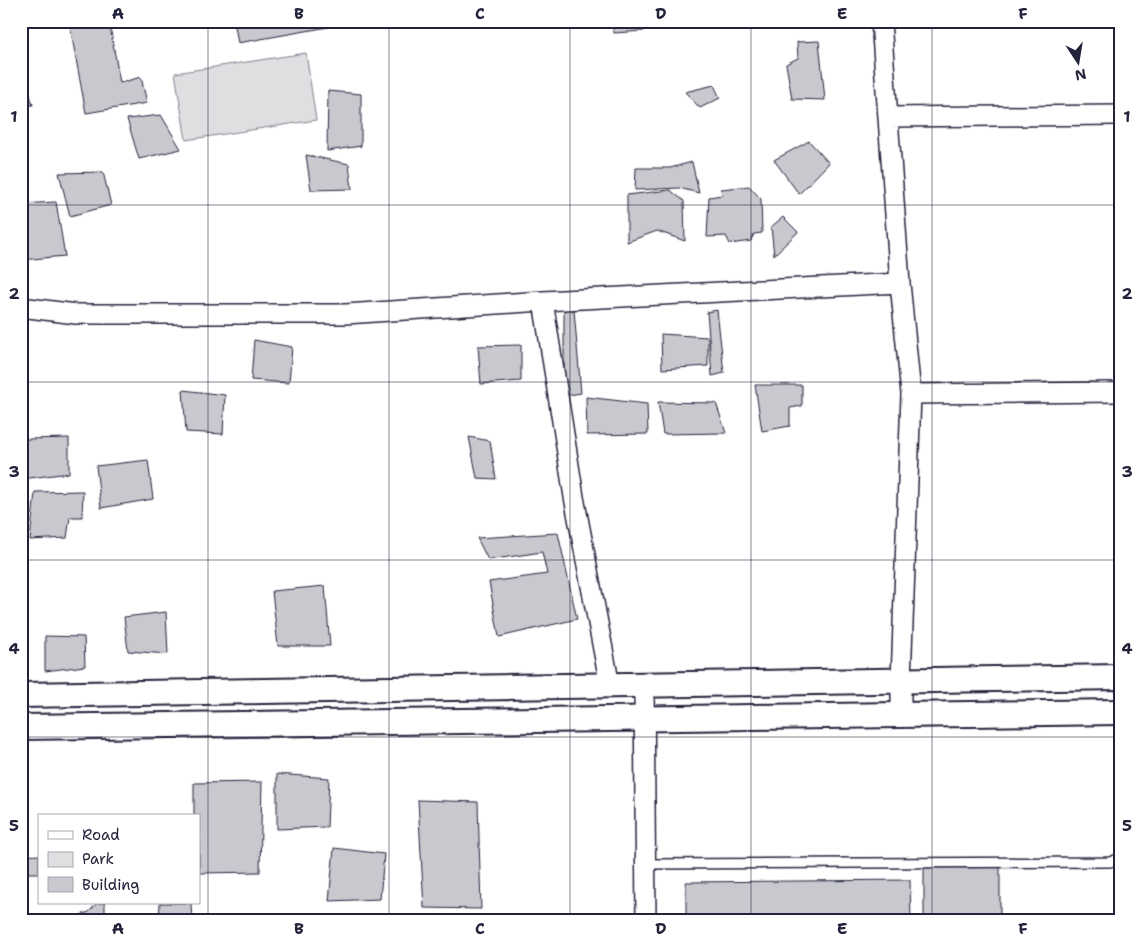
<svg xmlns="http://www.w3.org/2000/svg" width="1141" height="942" font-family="'Shantell Sans',sans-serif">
	<rect width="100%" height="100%" fill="#fff"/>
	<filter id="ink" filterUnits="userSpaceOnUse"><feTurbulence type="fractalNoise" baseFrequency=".02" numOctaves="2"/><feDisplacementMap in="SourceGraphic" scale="10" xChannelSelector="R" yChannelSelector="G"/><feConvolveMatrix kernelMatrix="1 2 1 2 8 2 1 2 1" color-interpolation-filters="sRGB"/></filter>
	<g filter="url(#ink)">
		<path fill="#dfdfe2" stroke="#80808e" d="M306 53 316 120 186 140 175 73Z"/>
		<path fill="#c8c8cf" stroke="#22223b" d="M69 21H109L120 83 141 77 147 103 86 113Z
			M234 21H350L351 23 238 43Z
			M611 21H641L644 31 614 33Z
			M819 41 825 100 792 99 786 64 798 58 797 42Z
			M21 71H23L33 105 21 106Z
			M714 85 720 98 700 108 685 92Z
			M328 91 361 94V146L327 151Z
			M161 115 181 149 139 159 127 119Z
			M809 141 829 163 799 194 774 160Z
			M306 155 349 164 352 189 311 190Z
			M692 162 699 193 679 188 635 190 636 168H670Z
			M103 172 111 205 70 216 59 173Z
			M749 186 761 199 762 233 754 234 751 241 730 244 726 236 707 237 709 197 722 195 721 189Z
			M670 190 684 201 685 241 657 231 627 242V195Z
			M56 202 65 256 21 260V204Z
			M783 217 798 232 774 255 771 227Z
			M564 309 574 310 581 393 564 396Z
			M717 310 724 373 712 376 707 312Z
			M661 334 708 337V366L662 369Z
			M254 340 292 347 289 383 251 380Z
			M521 345V381L481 384 478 346Z
			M755 385H802V406L790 408V426L762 431Z
			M183 390 225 395 223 434 186 432Z
			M586 397 647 404 648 434 587 435Z
			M658 402 716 403 726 433 663 434Z
			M469 437 490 441 496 479 477 478Z
			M69 438V473L22 479 26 439Z
			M148 460 153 499 101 508 96 466Z
			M83 491 82 517H70L67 538 30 540 35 492Z
			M558 533 577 619 499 637 489 582 547 574 542 552 488 560 477 538Z
			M325 586 330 646H278L272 591Z
			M166 612 168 654 128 651 124 617Z
			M45 636 84 637 85 666 45 671Z
			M277 774 329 778 327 827 277 829Z
			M262 782 260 872 199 873V816H194V783Z
			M418 800 478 802 481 909 424 908Z
			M334 848 384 854 380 899 329 901Z
			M39 855V873H21V856Z
			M1000 866V921H924V867Z
			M910 880 911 921H686V882Z
			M97 903H105V921H78V916L89 912Z
			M160 903H191L192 921H159Z"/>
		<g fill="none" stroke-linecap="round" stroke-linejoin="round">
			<g stroke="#22223b" stroke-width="12">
				<path id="service" d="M645 864 1110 862 1120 858"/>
			</g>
			<g stroke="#22223b" stroke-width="22">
				<path id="minor" d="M881 21 900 283 911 394 901 681V715
					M888 117 1120 115
					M543 301 574 497 610 686
					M21 307 76 314H345L543 301 900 283
					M911 394 1120 392
					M644 685 646 921"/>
			</g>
			<g stroke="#22223b" stroke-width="28">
				<path id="tertiary" d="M21 695 1120 677
					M21 727 1120 712"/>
			</g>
			<use href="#service" stroke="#fff" stroke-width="9"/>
			<use href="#minor" stroke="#fff" stroke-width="19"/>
			<use href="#tertiary" stroke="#fff" stroke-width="24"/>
		</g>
	</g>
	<path fill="none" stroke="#22223b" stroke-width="1" stroke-opacity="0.55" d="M208 21V921M389 21V921M570 21V921M751 21V921M932 21V921M21 205H1120M21 382H1120M21 560H1120M21 737H1120"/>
	<rect width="1141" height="942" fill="none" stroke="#fff" stroke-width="55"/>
	<rect x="38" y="814" width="162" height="90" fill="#ffffff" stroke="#a7a7b1"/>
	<rect x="48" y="831" width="25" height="8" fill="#ffffff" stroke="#a7a7b1"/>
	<text x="82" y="840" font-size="15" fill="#22223b">Road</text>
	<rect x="48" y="852" width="25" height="15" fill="#dfdfe2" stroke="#a7a7b1"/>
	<text x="82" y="864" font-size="15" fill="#22223b">Park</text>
	<rect x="48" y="877" width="25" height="15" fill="#c8c8cf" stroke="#a7a7b1"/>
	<text x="82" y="890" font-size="15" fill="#22223b">Building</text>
	<g transform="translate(1078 62) rotate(168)" stroke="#ffffff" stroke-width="4" paint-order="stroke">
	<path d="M0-4L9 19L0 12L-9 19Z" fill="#22223b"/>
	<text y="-8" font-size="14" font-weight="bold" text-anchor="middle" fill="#22223b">N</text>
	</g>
	<rect x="28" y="28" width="1086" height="886" fill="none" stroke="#22223b" stroke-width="2"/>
	<g font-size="16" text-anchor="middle" font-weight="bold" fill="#22223b">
		<text x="118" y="19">A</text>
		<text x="299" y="19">B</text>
		<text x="480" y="19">C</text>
		<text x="661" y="19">D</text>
		<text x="842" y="19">E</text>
		<text x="1023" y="19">F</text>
		<text x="14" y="122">1</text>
		<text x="1127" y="122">1</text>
		<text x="14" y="299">2</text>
		<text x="1127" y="299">2</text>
		<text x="14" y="477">3</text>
		<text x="1127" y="477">3</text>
		<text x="14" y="654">4</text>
		<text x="1127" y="654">4</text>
		<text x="14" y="831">5</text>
		<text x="1127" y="831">5</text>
		<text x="118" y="934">A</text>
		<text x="299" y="934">B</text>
		<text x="480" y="934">C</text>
		<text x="661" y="934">D</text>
		<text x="842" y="934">E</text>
		<text x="1023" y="934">F</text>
	</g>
</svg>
